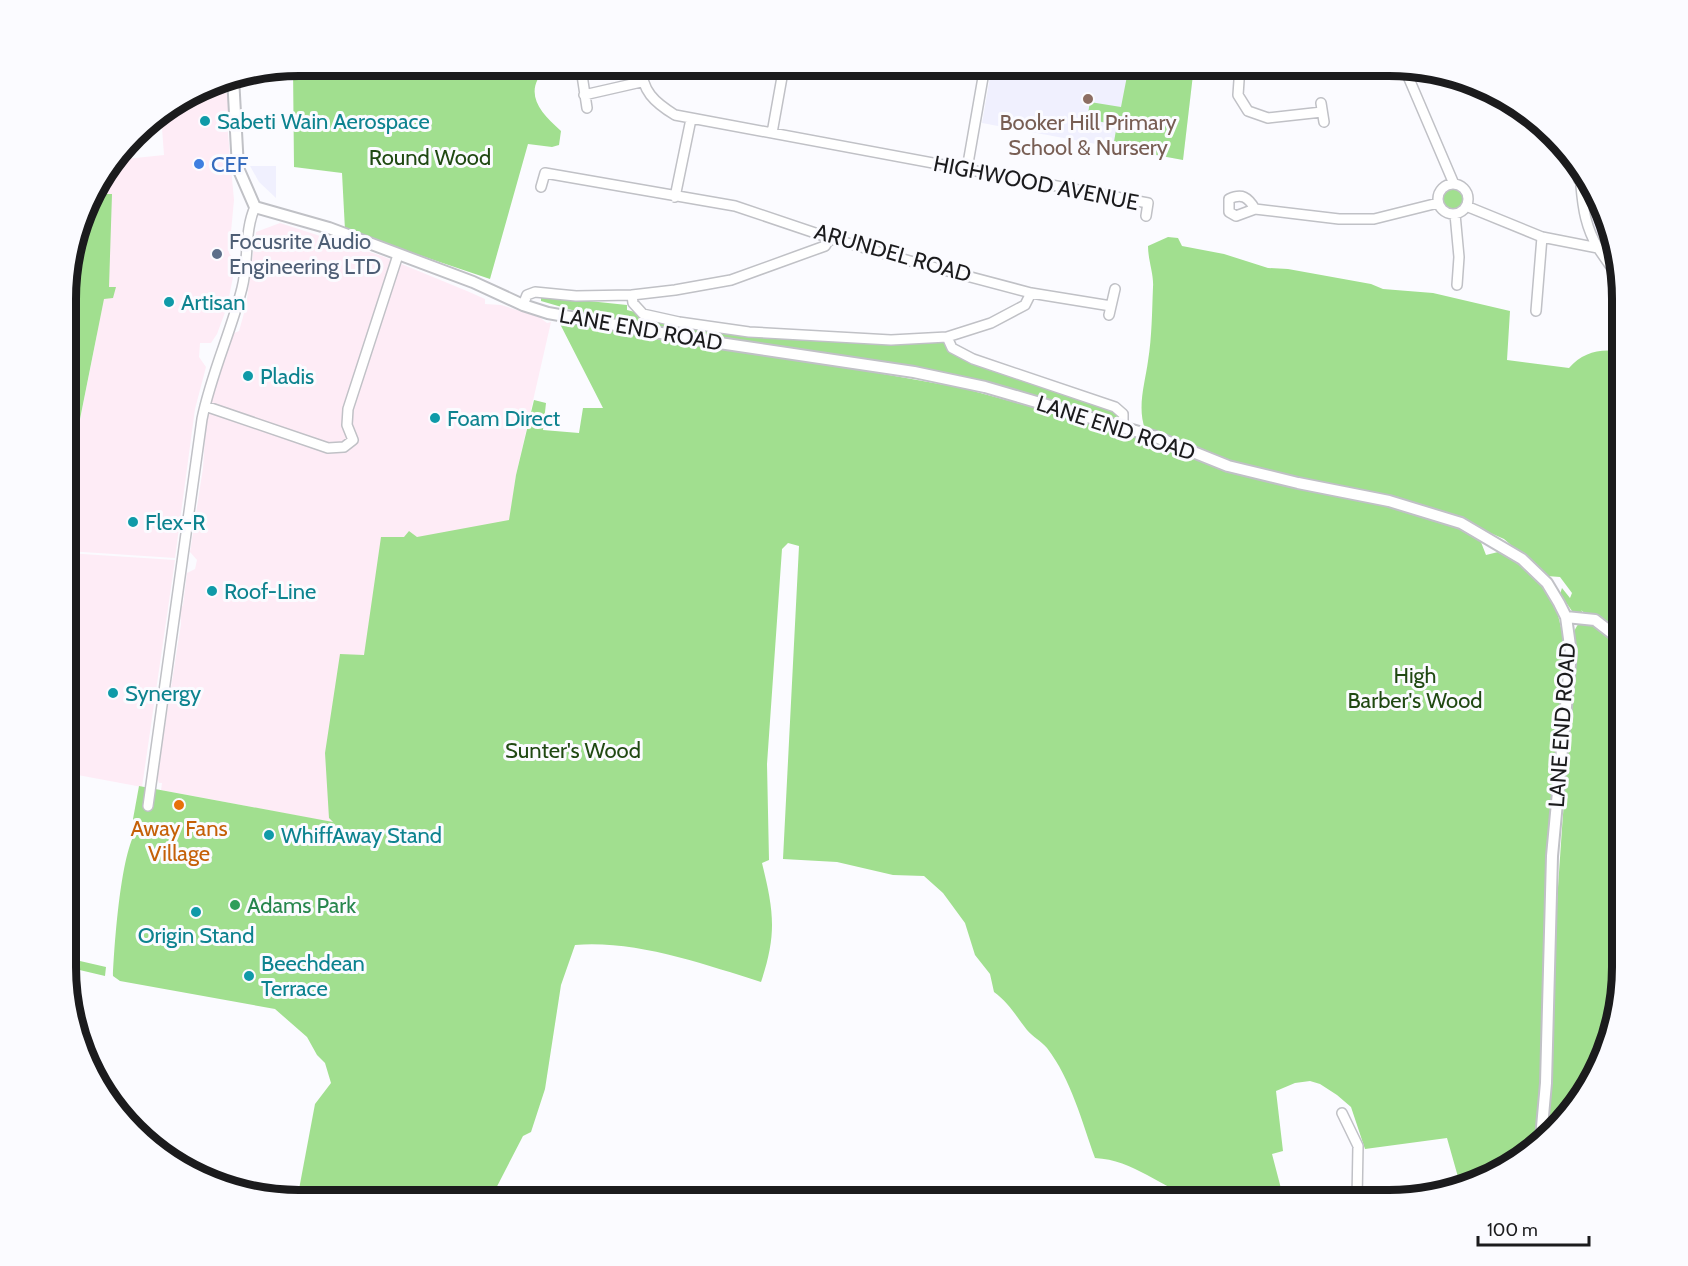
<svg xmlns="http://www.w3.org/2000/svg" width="1688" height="1266" font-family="Cabin,sans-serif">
	<rect width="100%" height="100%" fill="#fbfbff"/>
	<path fill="#f0f0fe" d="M992 66H1194L1183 160 982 123Z
		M250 166H276V198L259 182Z
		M1595 193 1598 196 1611 258 1593 229 1586 202Z"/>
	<path fill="#feecf6" d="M228 93V134L234 200 229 253 236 262 227 307 217 334 211 343H200L199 357 206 367 195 409 175 558 67 551 68 480 97 335 68 268 97 183 116 160 164 155 161 115 196 95Z
		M280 223 382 256 467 291 485 299V304L501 305 539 317 547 323 551 322 516 475 508 531 358 827 161 790 162 783H159L157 777 181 624 180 609 183 605 187 573 195 569 197 560 190 552 203 468 206 420 232 334 239 331 246 306 256 232Z
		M67 553 175 560 142 787 67 773Z"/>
	<path fill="#a1df8f" d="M548 66C522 91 538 111 561 131L559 145 552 147 528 144 490 279 345 230 342 173 294 167 293 67Z
		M1101 66H1194L1183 160 1113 147 1117 125 1087 119 1090 102 1121 107 1127 76 1101 71Z
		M114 163 113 171H108L107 194H112L109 287H116L113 298 104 299 68 479V268L97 183Z
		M1441 198a12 12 0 1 1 24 0a12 12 0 1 1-24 0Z
		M1168 237 1178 238 1182 246 1224 254 1268 268 1288 269 1371 284 1383 289 1433 293 1510 311 1507 360 1569 368C1583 352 1601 348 1622 352L1621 982 1604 1056 1564 1120 1546 1134C1551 973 1562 813 1576 653 1571 633 1573 628 1587 615L1581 610 1584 614 1572 611 1560 594 1562 588 1570 598 1572 593 1560 577 1547 576 1504 539 1461 520 1214 458 1145 429C1137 407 1145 383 1148 361 1152 337 1152 311 1153 287 1154 275 1148 260 1148 246Z
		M541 296 627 305V310C730 337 835 347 941 340L949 347 1092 401 1118 413 1117 419 952 376 627 326 541 301Z
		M562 318 617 331 833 365 962 388 1410 510 1479 537 1486 555 1502 551 1543 585 1556 607 1567 652 1549 847 1542 1063 1536 1142 1492 1176 1460 1184 1447 1138 1365 1149 1351 1107 1337 1095 1320 1084 1310 1081 1295 1083 1276 1091 1283 1151 1272 1154 1284 1200C1265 1200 1210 1204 1196 1199 1160 1187 1134 1160 1095 1158 1082 1122 1071 1079 1047 1048 1041 1041 1033 1037 1027 1030 1016 1016 1008 1002 994 992L990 974 975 955 965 923 943 893 924 876 893 875 837 862 783 859 799 546 788 543 782 549 767 764 769 860 762 863C774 912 777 934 761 982 703 964 636 940 575 945L561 985 545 1089 531 1132 523 1136 490 1200H297L315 1104 331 1083 325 1063 317 1055 307 1037 275 1009 120 981 113 976C114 949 121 843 139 828L133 819 139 786 333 822 329 818 325 753 340 654 364 655 381 537H404L409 531 417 537 509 520 516 475 534 400 546 403 543 430 579 433 583 408H603L558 320 563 322Z
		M67 958 106 967 105 976 67 967Z"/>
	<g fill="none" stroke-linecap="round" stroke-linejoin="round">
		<g stroke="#c0c1c6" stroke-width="12">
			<path id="minor" d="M641 66C642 91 654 102 675 115L1148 203 1146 216
				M1240 66 1238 95 1248 111 1268 118 1322 112
				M1404 67 1454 184
				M582 75 587 108
				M584 95 641 82
				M1321 103 1324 122
				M772 133 784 66
				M1573 163 1579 180
				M967 169 985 66
				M1438 199a15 15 0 1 1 30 0a15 15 0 1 1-30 0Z
				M1581 186C1583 209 1586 228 1598 248
				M541 187 545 173 735 206 830 238 910 261 1031 293 1111 306
				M1582 195 1594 190
				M675 197 691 119
				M1466 206 1542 237 1598 248 1616 274
				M1255 209C1248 197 1242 193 1229 199V212L1236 216 1255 209 1339 219H1374L1438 203
				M1455 214 1459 257 1457 285
				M632 295 633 303 643 314 679 322 749 332 891 340 947 337 991 323 1025 305 1031 293
				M523 305 527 295 535 292 576 296 632 295 675 290 731 280 825 246 830 238
				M1536 311 1542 237
				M1109 315 1115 289
				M947 337 952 348 973 359 1115 407 1123 414V429
				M205 406 328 448 344 447 353 440 347 425 348 409 398 255
				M148 806 202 419C211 374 231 332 242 288 249 261 244 231 255 207
				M1342 1113 1358 1146 1357 1200"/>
		</g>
		<g stroke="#c0c1c6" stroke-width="14">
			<path id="tertiary" d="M233 77 238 168 255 207 329 228 473 282 523 305 548 313 706 341 914 372 985 387 1156 437 1228 466 1298 483 1389 501 1461 523 1522 559 1547 583 1559 603 1566 617 1571 653 1552 856 1546 1083 1541 1138
				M1566 617 1595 620 1622 641"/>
		</g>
		<use href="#minor" stroke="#fff" stroke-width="9"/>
		<use href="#tertiary" stroke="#fff" stroke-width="10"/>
	</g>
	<circle fill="#8d6e63" stroke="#fbfbff" stroke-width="2" cx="1088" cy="99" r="6"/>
	<g fill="#0f9aa8" stroke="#fbfbff" stroke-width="2">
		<circle cx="205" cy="121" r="6"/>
		<circle cx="169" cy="302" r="6"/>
		<circle cx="248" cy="376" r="6"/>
		<circle cx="435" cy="418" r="6"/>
		<circle cx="133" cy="522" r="6"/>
		<circle cx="212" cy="591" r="6"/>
		<circle cx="113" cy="693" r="6"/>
		<circle cx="269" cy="835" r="6"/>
		<circle cx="196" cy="912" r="6"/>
		<circle cx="249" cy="976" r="6"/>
	</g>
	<circle fill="#3f7fe0" stroke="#fbfbff" stroke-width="2" cx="199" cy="164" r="6"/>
	<circle fill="#5c6f8a" stroke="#fbfbff" stroke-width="2" cx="217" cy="254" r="6"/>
	<circle fill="#e8710a" stroke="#fbfbff" stroke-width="2" cx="179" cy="805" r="6"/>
	<circle fill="#2e9e5b" stroke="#fbfbff" stroke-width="2" cx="235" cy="905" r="6"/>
	<g text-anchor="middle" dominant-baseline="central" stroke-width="6" stroke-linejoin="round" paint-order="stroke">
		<g font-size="22" fill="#0d838f" stroke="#fbfbff" text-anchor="start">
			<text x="217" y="121">Sabeti Wain Aerospace</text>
			<text x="181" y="302">Artisan</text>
			<text x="260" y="376">Pladis</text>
			<text x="447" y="418">Foam Direct</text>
			<text x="145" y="522">Flex-R</text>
			<text x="224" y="591">Roof-Line</text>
			<text x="125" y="693">Synergy</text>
			<text x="281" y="835">WhiffAway Stand</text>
			<text x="196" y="935" text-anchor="middle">Origin Stand</text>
			<text x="261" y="963">Beechdean<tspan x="261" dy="25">Terrace</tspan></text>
		</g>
		<g font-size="22" fill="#785e54" stroke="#fbfbff">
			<text x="1088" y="122">Booker Hill Primary<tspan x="1088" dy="25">School &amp; Nursery</tspan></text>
		</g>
		<g font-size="22" fill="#204912" stroke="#fbfbff">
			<text x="430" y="157">Round Wood</text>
			<text x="1415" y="675">High<tspan x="1415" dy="25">Barber's Wood</tspan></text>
			<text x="573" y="750">Sunter's Wood</text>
		</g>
		<g font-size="22" fill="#366cbe" stroke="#fbfbff" text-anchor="start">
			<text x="211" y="164">CEF</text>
		</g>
		<g font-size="22" fill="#1b1b1d" stroke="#fbfbff">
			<text transform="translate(1036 183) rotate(11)">HIGHWOOD AVENUE</text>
			<text transform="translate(893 253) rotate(16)">ARUNDEL ROAD</text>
			<text transform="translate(641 329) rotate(10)">LANE END ROAD</text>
			<text transform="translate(1116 428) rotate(18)">LANE END ROAD</text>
			<text transform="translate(1562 725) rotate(-86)">LANE END ROAD</text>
		</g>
		<g font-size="22" fill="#4e5e75" stroke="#fbfbff" text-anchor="start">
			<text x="229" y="241">Focusrite Audio<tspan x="229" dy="25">Engineering LTD</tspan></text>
		</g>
		<g font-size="22" fill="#c56008" stroke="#fbfbff">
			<text x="179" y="828">Away Fans<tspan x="179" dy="25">Village</tspan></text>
		</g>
		<g font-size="22" fill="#27864d" stroke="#fbfbff" text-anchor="start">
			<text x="247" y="905">Adams Park</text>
		</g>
	</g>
	<path d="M0 0H1688V1266H0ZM299 76H1389A223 223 0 0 1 1612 299V967A223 223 0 0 1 1389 1190H299A223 223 0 0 1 76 967V299A223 223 0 0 1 299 76Z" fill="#fbfbff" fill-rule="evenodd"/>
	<path fill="none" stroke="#1b1b1d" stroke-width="8" d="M299 76H1389A223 223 0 0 1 1612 299V967A223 223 0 0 1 1389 1190H299A223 223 0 0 1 76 967V299A223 223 0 0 1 299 76Z"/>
	<path d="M1478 1236v9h111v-9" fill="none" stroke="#1b1b1d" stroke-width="3"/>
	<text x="1487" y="1236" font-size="18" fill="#1b1b1d" stroke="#fbfbff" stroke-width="4.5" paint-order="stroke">100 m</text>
</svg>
